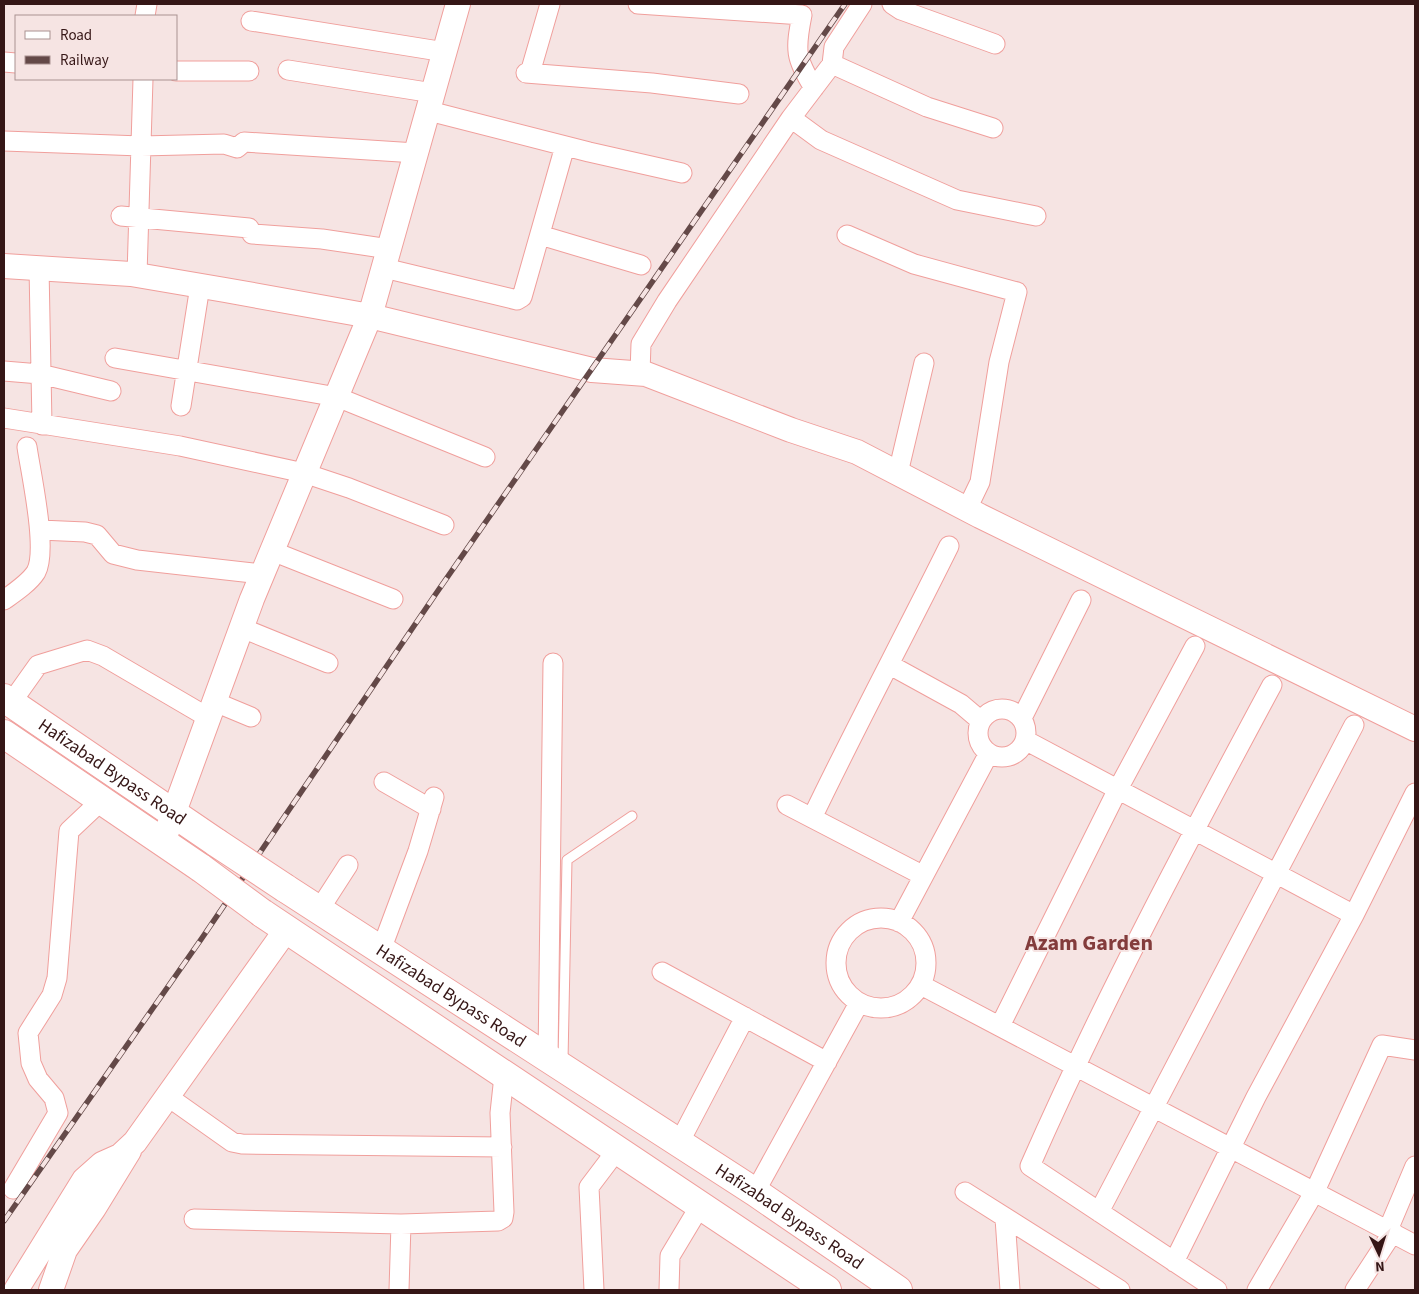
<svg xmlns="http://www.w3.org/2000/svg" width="1419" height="1294" font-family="'Source Sans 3',sans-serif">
	<rect width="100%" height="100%" fill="#f6e4e3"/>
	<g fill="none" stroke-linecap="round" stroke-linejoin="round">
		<g stroke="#f09f9c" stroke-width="11">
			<path id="service" d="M563 1061 567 860 632 816"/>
		</g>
		<g stroke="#f09f9c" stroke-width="21">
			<path id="minor" d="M638 4 802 15C795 50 795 58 814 88
				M892 4 901 10 995 44
				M145 16 147 4
				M251 21 445 52
				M4 62 16 63
				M832 64 927 107 993 128
				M288 70 433 93
				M176 71H249
				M526 73 652 83 739 94
				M530 73 550 4
				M429 111 589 152 682 173
				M791 118 821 140 957 200 1036 216
				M4 141 141 146 224 144 237 148 244 142 416 153
				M121 216 249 228 252 234 322 239 389 249
				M540 235 641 265
				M847 235 914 264 1017 292 999 362 980 482 967 509
				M39 267 42 425
				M384 268 517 300 522 297 565 146
				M137 275 143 79
				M115 358 337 397 485 457
				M4 371 40 374 111 391
				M640 373 641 344 667 301 791 118 832 64 834 47 862 4
				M181 406 200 286
				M4 418 180 446 304 473 349 488 444 525
				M898 473 924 363
				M40 530 85 532 97 535 113 554 137 560 262 574
				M272 551 393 599
				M4 600C14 593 29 583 36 572 48 550 31 474 27 447
				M242 628 328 663
				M890 665 961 704 981 721
				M215 702 251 717
				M11 703 38 665 87 650 103 656 209 718
				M978 733a24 24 0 1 1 48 0a24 24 0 1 1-48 0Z
				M1022 718 1081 600
				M1025 740 1354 915
				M384 782 431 809
				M787 805 922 875
				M812 818C856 726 904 637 949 546
				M319 910 348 865
				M836 963a45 45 0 1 1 90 0a45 45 0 1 1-90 0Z
				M899 922 989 753
				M381 950 418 851 434 797
				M662 972 827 1062
				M921 985 1415 1245
				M1000 1026 1118 789 1195 646
				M548 1059 553 663
				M167 1096 232 1142 242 1144 502 1147
				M679 1143 745 1017
				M13 1189 58 1113 54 1098 38 1079 31 1063 28 1033 52 995 57 978 69 831 103 799
				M755 1192 859 1003
				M965 1192 1120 1290
				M1099 1212 1354 725
				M1005 1218 1010 1290
				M194 1219 401 1224 498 1221 503 1218 504 1212 500 1113 504 1076
				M1388 1230 1415 1166
				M1174 1262 1256 1097 1354 915 1415 793
				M399 1290 401 1224
				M594 1290 589 1187 617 1150
				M669 1290 670 1256 700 1206
				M1217 1290 1030 1166C1102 1002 1187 843 1272 685
				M1257 1290 1315 1191 1382 1045 1415 1050
				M1355 1290 1393 1232"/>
		</g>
		<g stroke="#f09f9c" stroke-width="26">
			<path id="tertiary" d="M4 266 131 274 225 290 370 316 592 370 646 374 791 430 857 452 980 516 1415 729
				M163 842 252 599 370 316 458 4
				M16 1290 84 1180 102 1164 120 1156 135 1142 286 930
				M51 1290 65 1250 94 1208 129 1151"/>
		</g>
		<g stroke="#f09f9c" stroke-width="30">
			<g id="trunk">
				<path id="s1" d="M4 698 217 843"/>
				<path d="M4 734 201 868"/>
				<path id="s2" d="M285 888 755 1192 898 1290"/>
				<path d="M262 913 827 1290"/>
			</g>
		</g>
		<use href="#service" stroke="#fff" stroke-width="9"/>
		<use href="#minor" stroke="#fff" stroke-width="19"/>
		<use href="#tertiary" stroke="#fff" stroke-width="24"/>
		<use href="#trunk" stroke="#fff" stroke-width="28"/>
		<g stroke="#644948" stroke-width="5.5">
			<path id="rail" d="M4 1221 202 938 435 595 845 4"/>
		</g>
		<use href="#rail" stroke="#f6e4e3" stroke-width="4" stroke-dasharray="11" stroke-linecap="butt"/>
		<g stroke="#f09f9c" stroke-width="30" stroke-linecap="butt">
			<path id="trunk-bridge" d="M217 843 285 888
				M201 868 262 913"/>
		</g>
		<use href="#trunk-bridge" stroke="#fff" stroke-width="28"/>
	</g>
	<g text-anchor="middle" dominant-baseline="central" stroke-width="4" stroke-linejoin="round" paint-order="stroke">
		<g font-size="18" fill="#351616" stroke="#f6e4e3">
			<text stroke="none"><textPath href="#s1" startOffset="131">Hafizabad Bypass Road</textPath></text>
			<text stroke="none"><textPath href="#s2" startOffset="198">Hafizabad Bypass Road</textPath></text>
			<text stroke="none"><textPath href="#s2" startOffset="602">Hafizabad Bypass Road</textPath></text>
		</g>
		<g font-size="22" font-weight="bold" fill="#833c3c" stroke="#f6e4e3">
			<text x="1089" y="943">Azam Garden</text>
		</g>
	</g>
	<rect width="1419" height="1294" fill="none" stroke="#351616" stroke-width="10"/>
	<rect x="15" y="15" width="162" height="65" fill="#f6e4e3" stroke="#a99291"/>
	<rect x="25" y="31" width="25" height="8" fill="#ffffff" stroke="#a99291"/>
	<text x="60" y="40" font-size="15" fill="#351616">Road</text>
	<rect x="25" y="56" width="25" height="8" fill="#644948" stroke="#a99291"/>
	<text x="60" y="65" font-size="15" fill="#351616">Railway</text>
	<g transform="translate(1379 1254) rotate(176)" stroke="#f6e4e3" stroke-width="4" paint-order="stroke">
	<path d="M0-4L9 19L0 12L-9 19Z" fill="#351616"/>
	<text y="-8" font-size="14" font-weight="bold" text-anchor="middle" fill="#351616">N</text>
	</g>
</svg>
